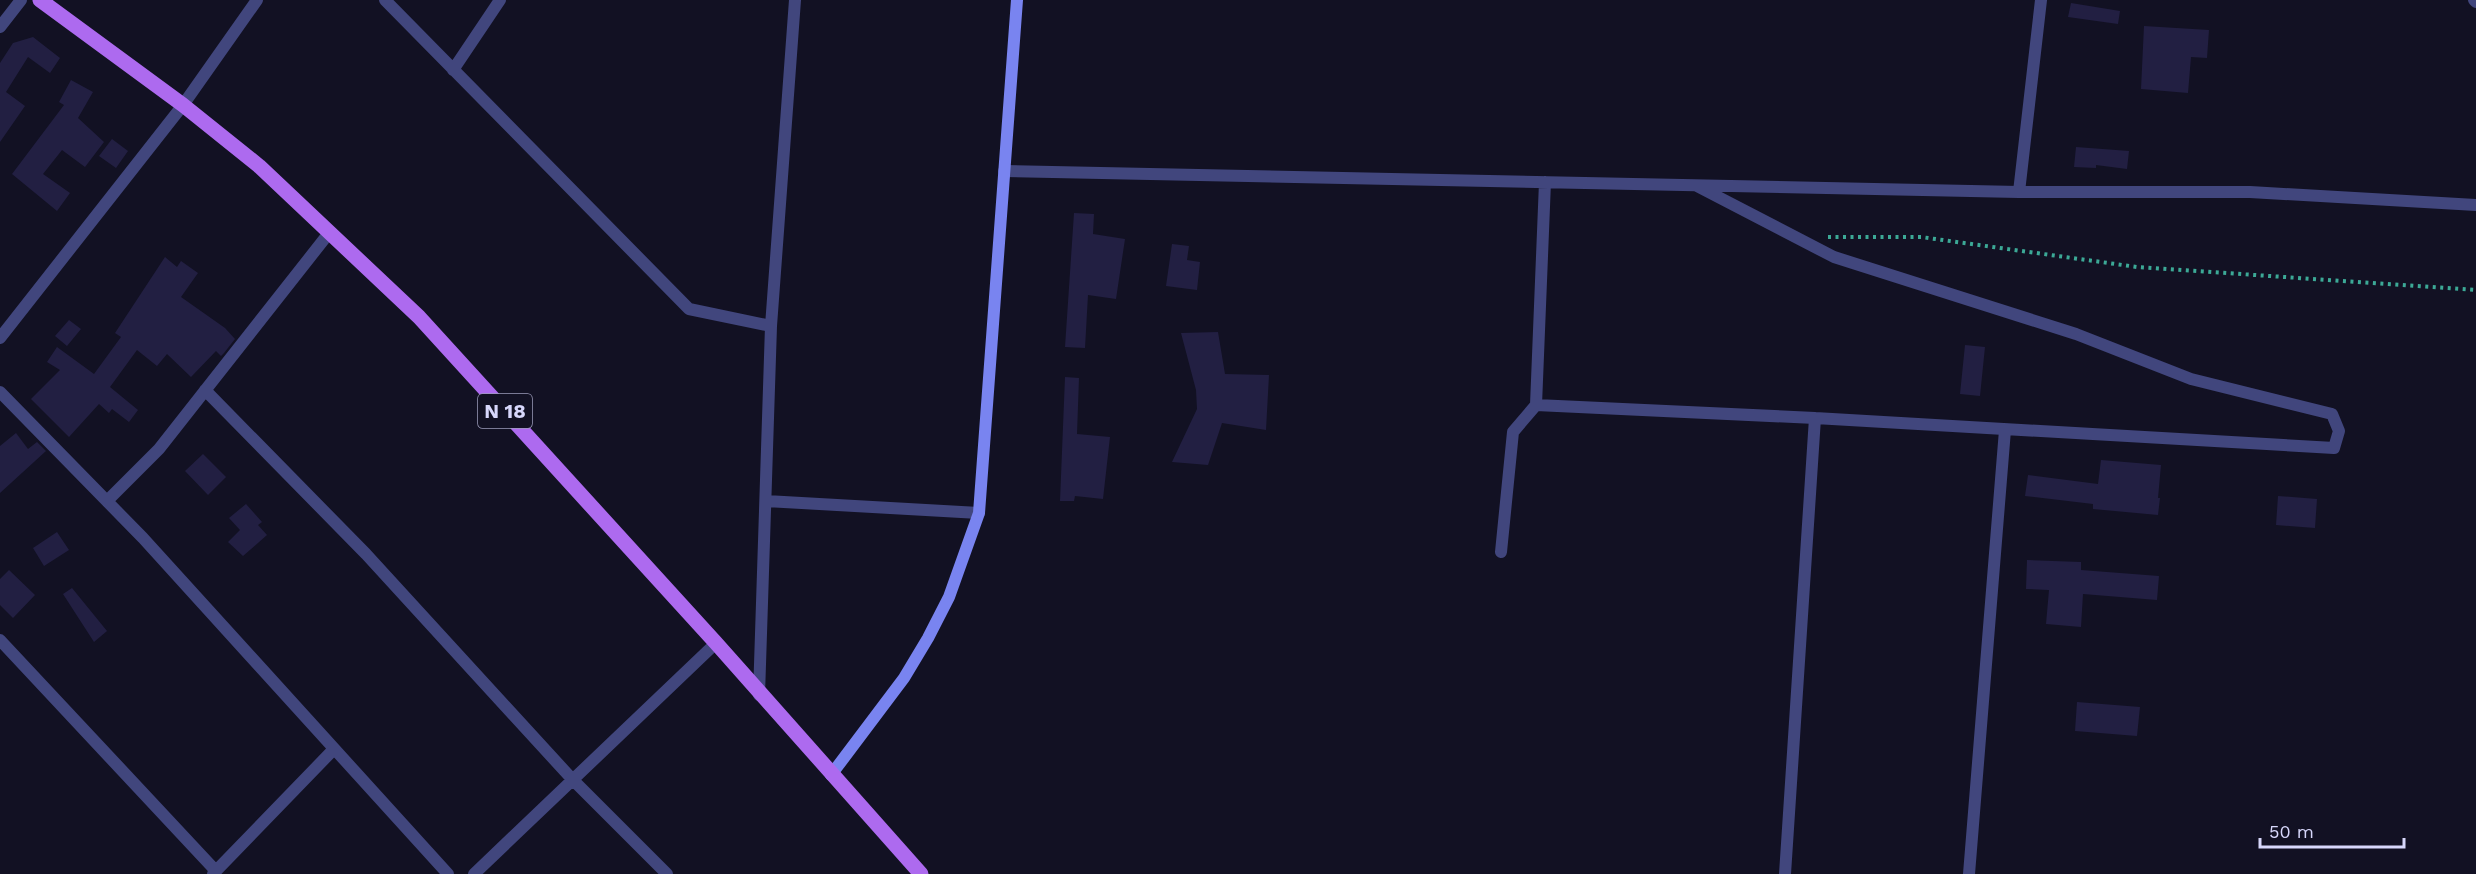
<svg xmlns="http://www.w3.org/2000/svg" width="2476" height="874" font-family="'Work Sans',sans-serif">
	<rect width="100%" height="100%" fill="#121123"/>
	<path fill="#221f42" d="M2071 3 2120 11 2118 24 2068 17Z
		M2144 26 2209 30 2207 58 2191 57 2188 93 2141 89Z
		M33 37 60 58 50 73 28 57 6 92 25 106 0 142V63L13 43Z
		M71 80 93 92 78 118 104 142 85 167 62 150 43 174 70 193 57 211 12 174 64 105 59 102Z
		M112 139 128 151 116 168 99 156Z
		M2076 147 2129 151 2127 169 2096 165V168L2074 167Z
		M1074 213 1094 214 1093 234 1125 239 1116 299 1088 295 1085 348 1065 347Z
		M1172 244 1189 246 1187 260 1200 262 1197 290 1166 286Z
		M165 257 177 267 181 261 198 273 181 297 225 328 235 339 224 353 221 356 216 351 191 377 167 354 157 366 137 350 110 387 138 410 129 422 112 409 109 413 99 404 69 437 31 399 60 370 47 362 57 347 94 374 121 337 115 333Z
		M69 320 81 329 67 346 55 336Z
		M1218 332 1225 374 1269 375 1266 430 1222 423 1208 465 1172 462 1197 409 1196 390 1181 333Z
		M1965 345 1985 347 1980 396 1960 394Z
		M1065 377 1079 378 1077 434 1110 437 1103 499 1075 496 1074 501H1060Z
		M16 433 28 449 37 442 46 451 0 493V446Z
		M203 454 226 477 208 495 185 471Z
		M2101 460 2161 465 2158 498H2160L2158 515 2093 509V504L2025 496 2028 475 2098 484Z
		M2278 496 2317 499 2315 528 2276 525Z
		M246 504 262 522 258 525 267 535 243 556 228 542 240 530 229 518Z
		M57 532 69 550 44 566 33 548Z
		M2027 560 2081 562V570L2159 576 2157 600 2083 594 2081 627 2046 624 2049 590 2026 589Z
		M9 570 35 595 13 618 0 605V579Z
		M72 588 107 631 94 642 63 594Z
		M2077 702 2140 707 2137 736 2075 731Z"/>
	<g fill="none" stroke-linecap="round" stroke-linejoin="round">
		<path stroke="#3ca996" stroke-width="4" stroke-dasharray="3 4.5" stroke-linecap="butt" d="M1828 237H1921L2137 267 2476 290"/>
		<path stroke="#41467d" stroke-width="12" d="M385 0 689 309 771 326
			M2474 0 2476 2
			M0 27 21 0
			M453 70 500 0
			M1004 171 2019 192H2250L2476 205
			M2019 192 2041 0
			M0 338 183 105 257 0
			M205 390 366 554 572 779 667 874
			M0 392 143 538 448 874
			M1536 405 1815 418 2334 448 2339 431 2332 414 2191 379 2076 334 1834 257 1697 186
			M107 501 159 449 329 233
			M766 501 979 513
			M1501 552 1513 432 1536 405 1545 182
			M0 640 216 871
			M759 695 771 326 795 0
			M213 874 334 749
			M474 874 716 643
			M1785 874 1815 418
			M1969 874 2005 430"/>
		<path stroke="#7984f0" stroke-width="12" d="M831 775 904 678 928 638 949 597 979 513 1017 0"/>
		<path stroke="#ad6aef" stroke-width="15" d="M40 0 183 105 259 166 419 317 716 643 921 874"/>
	</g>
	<g text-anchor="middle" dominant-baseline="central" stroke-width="5" stroke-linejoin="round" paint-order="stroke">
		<rect fill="#121123" stroke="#9c9cba" stroke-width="1.5" x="478" y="394" width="54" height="34" rx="4.5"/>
		<g font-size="20" font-weight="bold" fill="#d7d7fb">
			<text x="505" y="411">N 18</text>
		</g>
	</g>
	<path d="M2260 838v9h144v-9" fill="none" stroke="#d7d7fb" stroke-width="3"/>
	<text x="2269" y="838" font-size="18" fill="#d7d7fb" stroke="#121123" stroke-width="4.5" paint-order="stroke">50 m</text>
</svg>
